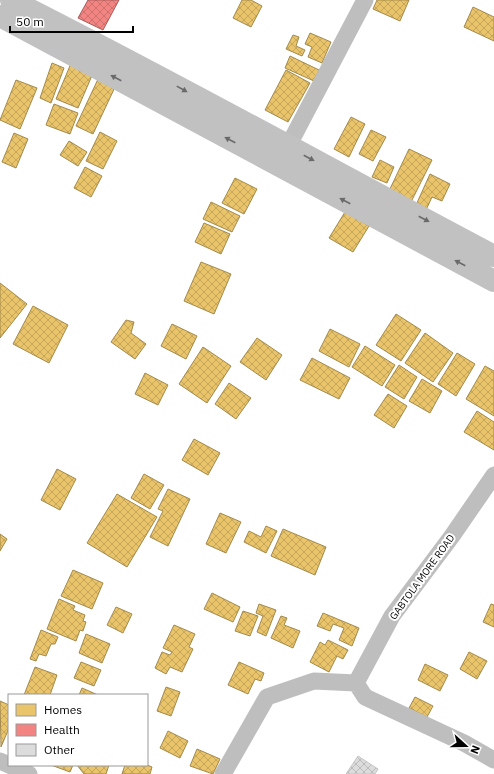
<svg xmlns="http://www.w3.org/2000/svg" width="494" height="774" font-family="'IBM Plex Sans',sans-serif">
	<defs>
		<pattern id="homes-cross-hatch" width="8" height="8" patternUnits="userSpaceOnUse"><rect width="8" height="8" fill="#e9c46a"/><path d="M0 0l8 8M0 8l8-8" fill="none" stroke="#c6a75a"/></pattern>
		<pattern id="health-cross-hatch" width="8" height="8" patternUnits="userSpaceOnUse"><rect width="8" height="8" fill="#f28482"/><path d="M0 0l8 8M0 8l8-8" fill="none" stroke="#ce706e"/></pattern>
		<pattern id="building-cross-hatch" width="8" height="8" patternUnits="userSpaceOnUse"><rect width="8" height="8" fill="#dcdcdc"/><path d="M0 0l8 8M0 8l8-8" fill="none" stroke="#bbb"/></pattern>
	</defs>
	<rect width="100%" height="100%" fill="#fff"/>
	<path fill="url(#homes-cross-hatch)" stroke="#a3894a" d="M242 0H251L262 6 251 27 233 18Z
		M377 0H409L400 21 373 9Z
		M473 7 494 17V41L464 27Z
		M310 33 331 42 322 63 308 57 312 47 305 44Z
		M293 35 299 37 296 46 305 50 302 56 286 49Z
		M290 56 319 70 314 81 285 68Z
		M72 61 94 71 78 108 56 99Z
		M52 63 64 68 51 103 40 98Z
		M286 70 310 83 288 122 265 110Z
		M99 77 116 85 93 134 76 126Z
		M16 80 37 88 20 129 0 120Z
		M54 104 78 113 70 134 46 125Z
		M351 117 365 124 349 157 334 149Z
		M371 130 386 137 373 161 359 154Z
		M100 132 117 141 103 169 86 161Z
		M14 133 28 139 16 168 2 162Z
		M69 141 87 152 78 166 60 155Z
		M409 149 432 160 410 204 388 193Z
		M380 160 394 167 387 183 372 177Z
		M85 167 102 176 91 197 74 188Z
		M430 174 450 184 442 201 432 197 426 210 416 205Z
		M235 178 257 189 244 214 222 203Z
		M211 202 240 216 232 232 203 219Z
		M345 212 369 226 353 252 329 238Z
		M204 223 230 234 221 254 195 242Z
		M201 262 231 274 214 314 184 301Z
		M0 283 27 304 0 338Z
		M33 306 68 325 49 363 13 344Z
		M396 314 421 330 401 361 376 345Z
		M126 320 134 322 131 333 146 344 135 359 111 342Z
		M172 324 197 336 186 359 161 346Z
		M330 329 360 344 349 367 319 351Z
		M425 333 453 353 433 382 405 363Z
		M257 338 282 355 266 380 240 362Z
		M365 346 395 365 382 386 352 367Z
		M203 347 231 366 207 403 179 384Z
		M457 353 475 364 456 396 438 384Z
		M312 358 350 378 339 399 300 380Z
		M399 365 417 377 404 399 385 387Z
		M485 366 494 371V416L466 399Z
		M145 373 168 385 158 405 135 394Z
		M422 379 442 391 430 413 409 401Z
		M229 383 251 398 236 419 215 404Z
		M388 394 407 406 394 428 374 415Z
		M477 411 494 422V450L464 432Z
		M194 439 220 453 208 475 182 460Z
		M57 469 76 479 60 510 41 500Z
		M144 474 164 485 150 509 131 498Z
		M168 489 190 499 168 546 150 537 163 511 158 509Z
		M117 494 157 517 127 567 87 543Z
		M220 513 241 522 226 553 206 544Z
		M266 526 277 531 266 553 244 542 249 531 261 537Z
		M283 529 326 547 315 575 271 556Z
		M0 534 7 539 0 551Z
		M73 570 103 583 92 609 61 596Z
		M212 593 240 607 233 622 204 609Z
		M59 599 75 606 73 610 85 615 83 621 86 622 83 631 80 630 76 641 47 629Z
		M259 604 276 610 266 636 257 632 263 616 256 613Z
		M491 604 494 605V627L483 622Z
		M116 607 132 614 123 633 107 625Z
		M243 611 258 616 250 636 235 631Z
		M323 613 359 628 352 646 339 640 344 628 333 624 330 631 317 626Z
		M281 616 287 618 284 625 300 631 293 648 271 638Z
		M174 625 195 634 189 647 193 649 182 672 170 667 166 674 155 668 162 652 170 655 172 652 163 648Z
		M41 630 58 637 55 644H51L46 656 39 654 36 661 30 659Z
		M86 634 110 644 102 663 79 653Z
		M328 640 348 650 343 659 337 656 329 672 310 662 320 642 325 645Z
		M469 652 487 661 477 679 460 669Z
		M81 662 101 670 94 686 74 678Z
		M239 662 264 673 261 681 255 679 248 694 228 685Z
		M425 664 448 675 440 691 418 680Z
		M35 667 57 675 50 695H24Z
		M166 687 180 692 171 716 157 711Z
		M82 688 98 695H79Z
		M415 697 433 706 427 717 409 708Z
		M0 701 9 705V728L1 747Z
		M168 731 188 741 180 758 160 748Z
		M197 749 220 759 213 774 190 766Z
		M51 765H73L70 772Z
		M77 765H109L106 774H84Z
		M125 765H147L152 767 150 774H122Z"/>
	<path fill="url(#health-cross-hatch)" stroke="#a95c5b" d="M88 0H119L103 30 78 18Z"/>
	<path fill="url(#building-cross-hatch)" stroke="#c5c5c5" d="M358 756 378 769 375 774H346Z"/>
	<g fill="none" stroke-linecap="round" stroke-linejoin="round">
		<path stroke="#bebebe" stroke-width="17" d="M283 156 365 0
			M356 683 392 616 452 536 494 475
			M356 683 365 697 464 743 494 760
			M0 761 29 774
			M223 774 267 697 314 681 356 683"/>
		<path stroke="#c1c1c1" stroke-width="22" d="M11 0C174 82 333 171 494 256
			M0 16 494 281"/>
	</g>
	<defs><path id="oneway-solid" d="M-6-.8H1V-3.2L6.5 0L1 3.2V.8H-6Z"/></defs>
	<g fill="#6a6a6a">
		<use href="#oneway-solid" transform="translate(116 78) rotate(-152)"/>
		<use href="#oneway-solid" transform="translate(182 89) rotate(29)"/>
		<use href="#oneway-solid" transform="translate(230 140) rotate(-152)"/>
		<use href="#oneway-solid" transform="translate(309 158) rotate(28)"/>
		<use href="#oneway-solid" transform="translate(345 201) rotate(-152)"/>
		<use href="#oneway-solid" transform="translate(424 219) rotate(28)"/>
		<use href="#oneway-solid" transform="translate(460 263) rotate(-152)"/>
	</g>
	<g text-anchor="middle" dominant-baseline="central" stroke-width="4" stroke-linejoin="round" paint-order="stroke">
		<g font-size="10" fill="#000" stroke="#fff">
			<text transform="translate(422 577) rotate(-54)">GABTOLA MORE ROAD</text>
		</g>
	</g>
	<rect x="8" y="694" width="140" height="72" fill="#ffffff" stroke="#999999"/>
	<rect x="16" y="704" width="20" height="12" fill="#e9c46a" stroke="#999999"/>
	<text x="44" y="714" font-size="12" fill="#000000">Homes</text>
	<rect x="16" y="724" width="20" height="12" fill="#f28482" stroke="#999999"/>
	<text x="44" y="734" font-size="12" fill="#000000">Health</text>
	<rect x="16" y="744" width="20" height="12" fill="#dcdcdc" stroke="#999999"/>
	<text x="44" y="754" font-size="12" fill="#000000">Other</text>
	<g transform="translate(466 746) rotate(111)" stroke="#ffffff" stroke-width="3" paint-order="stroke">
	<path d="M0-3L7 15L0 10L-7 15Z" fill="#000000"/>
	<text y="-6" font-size="11" font-weight="bold" text-anchor="middle" fill="#000000">N</text>
	</g>
	<path d="M10 26v6h123v-6" fill="none" stroke="#000000" stroke-width="2"/>
	<text x="16" y="26" font-size="12" fill="#000000" stroke="#ffffff" stroke-width="3" paint-order="stroke">50 m</text>
</svg>
